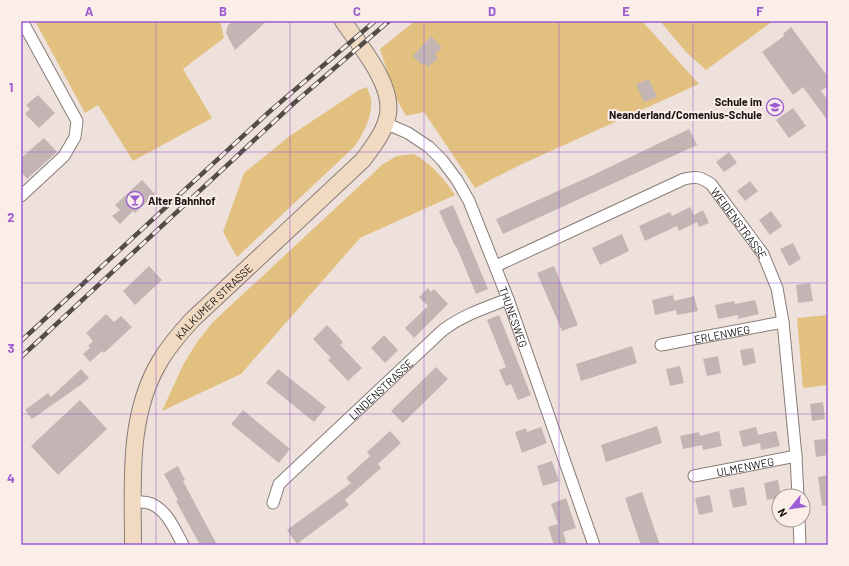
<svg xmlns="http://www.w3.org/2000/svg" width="849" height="566" font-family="Barlow,sans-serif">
	<rect width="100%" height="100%" fill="#eee1db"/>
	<path fill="#e2c080" d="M35 21H220L224 38 183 69 212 118 133 161 98 105 85 113Z
		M415 21H642L699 84 520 165 475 188 424 112 406 116 396 98 380 49Z
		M660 21H773L706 70 686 52Z
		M367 87C368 91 370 95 371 99 373 116 363 134 354 147L237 257 223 232 244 173 291 135 359 90Z
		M414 154C433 165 443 178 455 195L360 238 241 374 162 411 183 365 197 342 213 322 383 164 397 156Z
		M828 315V385L803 388 797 318Z"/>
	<path fill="#c3b5b3" d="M235 21H267L235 50 226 33 228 25Z
		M791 27 828 77V86L821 91 828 100V121L803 87 793 95 762 52 784 36 783 34Z
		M431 36 442 48 435 54 438 58 428 67 425 63 422 65 413 56Z
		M649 79 657 97 644 102 636 84Z
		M38 95 55 113 39 128 25 114 30 109 26 105Z
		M793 108 806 126 789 138 776 120Z
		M689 129 697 145 503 234 496 219 593 175Z
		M44 138 57 152 27 179 21 172V158Z
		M729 152 737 163 724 172 716 162Z
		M142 180 155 194 135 213 133 211 120 224 112 216 120 210 115 205Z
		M750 181 758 191 745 201 737 191Z
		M453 205 488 289 476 294 456 246H455L439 211Z
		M690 207 694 215 703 210 709 223 699 227 697 222 679 231 677 226 645 241 639 226 670 212 672 216Z
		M771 211 782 226 770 235 759 220Z
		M622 234 629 251 600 265 592 248Z
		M793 243 801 259 789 266 780 249Z
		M149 266 162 280 135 305 123 291Z
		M554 266 578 325 562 331 537 273Z
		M810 283 813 301 798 303 796 285Z
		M428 288 431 292 434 289 448 304 414 338 405 328 428 306 419 297Z
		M673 295 674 301 694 296 698 311 677 315 676 310 655 315 652 300Z
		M755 300 759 314 738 319V315L718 319 715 305 734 301 735 304Z
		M106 314 114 322 121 316 132 327 104 353 102 351 90 362 83 354 90 348 88 346 93 341 86 333Z
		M499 315 531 395 518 400 511 384 506 386 499 370 506 367 487 320Z
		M327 325 343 342 340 345 362 368 348 381 328 360 331 358 313 339Z
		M384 335 398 350 385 363 371 348Z
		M632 346 637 363 581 381 576 364Z
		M753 348 756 363 743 366 740 350Z
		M718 356 721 373 707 376 703 359Z
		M680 366 684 383 670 386 666 369Z
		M436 367 448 379 403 423 391 411Z
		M81 369 89 378 82 384 32 419 25 410 48 393 51 397Z
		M278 369 326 407 314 422 266 383Z
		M80 400 107 429 58 475 31 446Z
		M823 402 825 419 812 421 810 404Z
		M243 410 290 449 279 463 231 424Z
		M657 426 662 443 606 462 601 445Z
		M541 427 547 443 522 453 515 432 526 428 527 432Z
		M756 427 759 438 758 435 776 431 780 446 761 450 760 443 743 447 739 431Z
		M390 431 401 443 378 464 381 468 345 500 349 505 297 544 287 530 351 483 346 478 370 456 367 452Z
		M719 431 722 446 703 450 702 445 683 449 680 436 699 432 700 436Z
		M827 439 828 455 816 457 814 440Z
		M552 461 559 481 543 486 537 466Z
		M178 466 185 480 183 481 217 545H200L176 501 178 500 164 474Z
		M828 475V505L822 506 818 477Z
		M778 480 781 496H779V498L767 500 764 483Z
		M744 487 747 505 733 508 729 490Z
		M642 492 652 522 660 545H641L635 528 625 498Z
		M710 495 713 512 699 515 695 498Z
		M566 498 576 528 563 532 567 545H554L548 527 558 524 551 504Z"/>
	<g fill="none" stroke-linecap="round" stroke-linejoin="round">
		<g stroke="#897d78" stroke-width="13">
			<g id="minor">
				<path id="s1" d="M385 123 408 133 429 147 442 160 457 180 469 201 508 299 594 545"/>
				<path d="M21 196 64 156 75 137 77 121 22 21"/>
				<path id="s2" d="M496 266 684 179C697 176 700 177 711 184L763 254 777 288 783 322 796 456 798 496"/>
				<path id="s3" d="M661 345 783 322"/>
				<path id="s4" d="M694 476 796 456"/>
				<path d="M133 501C138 502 145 502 149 503 167 509 175 530 183 545"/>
				<path id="s5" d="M273 503 279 484 443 330C463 315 485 308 508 299"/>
				<path d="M799 520 800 545"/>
			</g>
		</g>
		<g stroke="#897d78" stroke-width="18">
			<g id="secondary">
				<path id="s6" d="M133 545C133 483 127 416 160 361 169 346 180 333 192 320L363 160C373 146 385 132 388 114 393 83 359 45 343 21"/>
			</g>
		</g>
		<use href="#minor" stroke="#fff" stroke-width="11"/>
		<use href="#secondary" stroke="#f1dac2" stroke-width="16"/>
		<g stroke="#534d4a" stroke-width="4.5">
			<path id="rail" d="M21 341 269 112 375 21
				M21 357 293 104 389 21"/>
		</g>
		<use href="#rail" stroke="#fbeee9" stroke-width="3" stroke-dasharray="9" stroke-linecap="butt"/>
	</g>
	<path fill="none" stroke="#9c5cd2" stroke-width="1" stroke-opacity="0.55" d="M156 21V545M290 21V545M424 21V545M559 21V545M693 21V545M21 152H828M21 283H828M21 414H828"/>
	<defs>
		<g id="school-ring" transform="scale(0.9)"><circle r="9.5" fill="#fbeee9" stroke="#9c5cd2" stroke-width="1.5"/><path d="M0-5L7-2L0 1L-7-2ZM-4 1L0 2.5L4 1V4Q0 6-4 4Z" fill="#9c5cd2"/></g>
		<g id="bar-ring" transform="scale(0.9)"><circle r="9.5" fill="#fbeee9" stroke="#9c5cd2" stroke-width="1.5"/><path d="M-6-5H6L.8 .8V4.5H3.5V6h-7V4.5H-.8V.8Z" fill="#9c5cd2"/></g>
	</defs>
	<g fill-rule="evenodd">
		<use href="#school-ring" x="775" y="107"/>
		<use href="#bar-ring" x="135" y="200"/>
	</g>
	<g text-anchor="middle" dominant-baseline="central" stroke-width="4" stroke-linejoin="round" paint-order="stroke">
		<g font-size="11" font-weight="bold" fill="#161210" stroke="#fbeee9" text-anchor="end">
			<text x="762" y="101">Schule im<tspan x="762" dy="13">Neanderland/Comenius-Schule</tspan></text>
			<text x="148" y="200" text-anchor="start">Alter Bahnhof</text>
		</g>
		<g font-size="11" fill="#161210" stroke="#fbeee9">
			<text stroke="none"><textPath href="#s2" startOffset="284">WEIDENSTRASSE</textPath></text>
			<text stroke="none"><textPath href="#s6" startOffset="269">KALKUMER STRASSE</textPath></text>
			<text stroke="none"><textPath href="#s1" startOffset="242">THUNESWEG</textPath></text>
			<text stroke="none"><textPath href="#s3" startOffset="62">ERLENWEG</textPath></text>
			<text stroke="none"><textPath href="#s5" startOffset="159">LINDENSTRASSE</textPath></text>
			<text stroke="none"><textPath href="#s4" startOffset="52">ULMENWEG</textPath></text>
		</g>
	</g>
	<rect width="849" height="566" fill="none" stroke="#fbeee9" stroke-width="44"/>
	<g transform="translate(791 508) rotate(241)"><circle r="19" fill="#fbeee9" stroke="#9f9692"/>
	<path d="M0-3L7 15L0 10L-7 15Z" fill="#9c5cd2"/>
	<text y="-6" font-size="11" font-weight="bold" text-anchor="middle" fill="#161210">N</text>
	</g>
	<rect x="22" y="22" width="805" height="522" fill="none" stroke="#9c5cd2" stroke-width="1.5"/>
	<g font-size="13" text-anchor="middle" font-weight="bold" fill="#9c5cd2">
		<text x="89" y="16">A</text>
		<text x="223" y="16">B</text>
		<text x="357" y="16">C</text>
		<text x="492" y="16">D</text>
		<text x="626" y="16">E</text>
		<text x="760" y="16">F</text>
		<text x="11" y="92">1</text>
		<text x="11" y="222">2</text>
		<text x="11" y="353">3</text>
		<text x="11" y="483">4</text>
	</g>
</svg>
